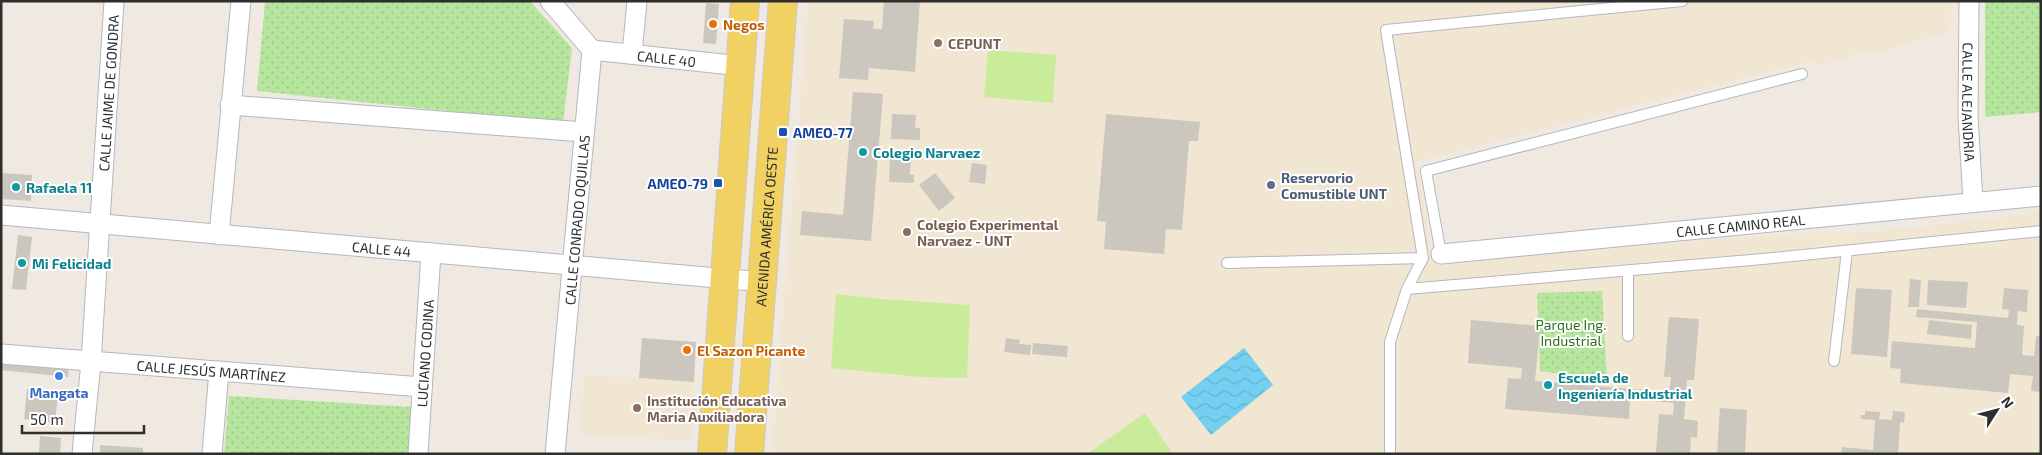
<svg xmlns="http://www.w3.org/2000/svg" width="2042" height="455" font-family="'Exo 2',sans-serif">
	<defs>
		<pattern id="grass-dots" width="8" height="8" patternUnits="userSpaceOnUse" patternTransform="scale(1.25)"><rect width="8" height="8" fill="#b6e59e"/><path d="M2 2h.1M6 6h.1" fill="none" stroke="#9dc588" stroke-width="1.8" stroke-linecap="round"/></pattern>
		<pattern id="water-waves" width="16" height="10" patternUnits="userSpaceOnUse" patternTransform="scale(1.25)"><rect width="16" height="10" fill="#75cff0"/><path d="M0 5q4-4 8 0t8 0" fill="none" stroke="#66b2ce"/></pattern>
	</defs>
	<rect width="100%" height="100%" fill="#efe9e1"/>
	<path fill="#f0e6d1" d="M808 1H1951L1950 31 1874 54 1872 50 1816 66 1815 60 1417 162 1433 261 1787 234 1871 232 2041 213V454H772Z
		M584 375 694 382 690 441 580 434Z"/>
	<path fill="url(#grass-dots)" d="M265 1H530L572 48 563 123 257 91Z
		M1985 1H2041V112L1985 117Z
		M1602 291 1607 380 1540 371 1537 293Z
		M229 396 412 407 409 454H224Z"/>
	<path fill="#c9ec9a" d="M988 50 1056 55 1053 103 984 97Z
		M836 294 882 299 970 305 967 378 921 377 831 368Z
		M1145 413 1171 451 1167 454H1087Z"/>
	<path fill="url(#water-waves)" d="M1244 348 1273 385 1211 435 1181 397Z"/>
	<path fill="#cbc7bf" d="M884 1H920L915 72 869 68 868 80 839 78 844 19 874 21 873 29H882Z
		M706 3 719 4 716 44 703 43Z
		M853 92 883 94 871 241 800 235 802 211 843 215Z
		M892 114 916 115 915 128H920V140L891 139Z
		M1106 114 1200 122 1198 141H1189L1182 230 1166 229 1164 254 1104 249 1106 222 1097 221Z
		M890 156 911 157 910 175H914V183L889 182Z
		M972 163 987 165 985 184 969 182Z
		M1 173 32 175 31 201 1 199Z
		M935 173 955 198 939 211 919 185Z
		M18 235 32 237 26 290 12 289Z
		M1910 279 1921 280 1919 307H1908Z
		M1928 280 1968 282 1966 308 1927 305Z
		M1856 288 1892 290 1887 357 1851 354Z
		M2004 288 2028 290 2027 312 2018 311 2017 325 2024 326 2022 355 2034 356 2036 336H2041V392L2031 391 2033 376 2010 374 2008 393 1900 383 1901 369 1890 368 1892 341 1975 348 1977 322 1916 317 1917 309 2008 318 2009 310 2002 309Z
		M1669 317 1699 319 1694 380H1687L1684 419 1698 421 1697 438 1691 437 1690 454 1656 452 1659 414 1673 415 1674 403 1630 399 1629 419 1505 409 1508 378 1521 379 1522 368 1468 363 1471 320 1540 326 1535 381 1669 392 1671 377H1664Z
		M1929 320 1972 325 1971 339 1927 334Z
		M642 338 696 342 694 382 639 378Z
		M1006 338 1020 340 1019 344 1031 345 1030 355 1004 352Z
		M1033 343 1068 346 1067 357 1032 354Z
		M1 359 69 365 68 377 1 370Z
		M27 389 58 393 55 423 24 419Z
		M1720 408 1747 410 1745 454H1717Z
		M1865 411 1880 412 1879 419 1892 420 1893 411 1905 412 1904 423 1900 422 1898 454H1841L1842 447 1873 450 1875 420 1861 419V415H1865Z
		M40 436 61 438 60 454H39Z
		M100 445 143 448V454H100Z"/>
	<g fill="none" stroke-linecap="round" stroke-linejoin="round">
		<g stroke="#b4b7c1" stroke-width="12">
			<path id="lane" d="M1441 254 1426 171 1802 74
				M1227 263 1423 258
				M1628 271V336
				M1407 289 1763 259 2041 231
				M1834 361 1847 251
				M1390 454V342L1407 289 1423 258 1386 30 1682 1"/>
		</g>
		<g stroke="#b4b7c1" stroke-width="21">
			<g id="street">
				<path d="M550 1 592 50 555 454"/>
				<path id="s1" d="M1969 1 1968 116 1973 202"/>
				<path id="s2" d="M592 50 741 66"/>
				<path d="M632 54 637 1"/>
				<path d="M230 105 584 132"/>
				<path id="s3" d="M1 215 763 282"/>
				<path d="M219 235 241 1"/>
				<path id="s4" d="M1441 254 2041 196"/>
				<path id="s5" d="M1 354 422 387"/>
				<path id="s6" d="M82 454 91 362 114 1"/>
				<path d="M212 454 219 371"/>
				<path id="s7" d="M418 454 431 253"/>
			</g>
		</g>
		<g stroke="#c9c9c9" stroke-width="30">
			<g id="primary">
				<path d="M712 454 745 1"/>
				<path id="s8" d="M749 454 783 1"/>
			</g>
		</g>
		<use href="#lane" stroke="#fff" stroke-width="10"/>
		<use href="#street" stroke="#fff" stroke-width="19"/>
		<use href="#primary" stroke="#f2d163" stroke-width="28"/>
	</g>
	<g fill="#e8710a" stroke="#fff" stroke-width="2">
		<circle cx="713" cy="24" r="5"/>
		<circle cx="687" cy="350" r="5"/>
	</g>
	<g fill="#8d6e63" stroke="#fff" stroke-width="2">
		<circle cx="938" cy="43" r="5"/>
		<circle cx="907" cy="232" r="5"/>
		<circle cx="637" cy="408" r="5"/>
	</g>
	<g fill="#1a4fb4" stroke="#fff" stroke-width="2">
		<rect x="778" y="127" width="10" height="10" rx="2.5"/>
		<rect x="713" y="178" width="10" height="10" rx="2.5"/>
	</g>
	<g fill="#0f9aa8" stroke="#fff" stroke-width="2">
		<circle cx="863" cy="152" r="5"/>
		<circle cx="16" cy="187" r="5"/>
		<circle cx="22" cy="263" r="5"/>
		<circle cx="1548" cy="385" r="5"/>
	</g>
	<circle fill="#5c6f8a" stroke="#fff" stroke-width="2" cx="1271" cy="185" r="5"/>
	<circle fill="#3f7fe0" stroke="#fff" stroke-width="2" cx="59" cy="376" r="5"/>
	<g text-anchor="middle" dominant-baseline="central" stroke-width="4" stroke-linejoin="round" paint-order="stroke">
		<g font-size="14" font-weight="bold" fill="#c56008" stroke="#fff" text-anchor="start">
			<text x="723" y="24">Negos</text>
			<text x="697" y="350">El Sazon Picante</text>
		</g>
		<g font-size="14" font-weight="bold" fill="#785e54" stroke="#fff" text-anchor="start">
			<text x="948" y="43">CEPUNT</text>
			<text x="917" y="224">Colegio Experimental<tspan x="917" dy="16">Narvaez - UNT</tspan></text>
			<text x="647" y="400">Institución Educativa<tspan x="647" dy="16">Maria Auxiliadora</tspan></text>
		</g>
		<g font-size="14" fill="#2e2e2e" stroke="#fff">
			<text stroke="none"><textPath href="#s2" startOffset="75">CALLE 40</textPath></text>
			<text stroke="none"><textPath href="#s6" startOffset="362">CALLE JAIME DE GONDRA</textPath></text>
			<text stroke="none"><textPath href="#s1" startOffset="101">CALLE ALEJANDRIA</textPath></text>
			<text transform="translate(577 220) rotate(-85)">CALLE CONRADO OQUILLAS</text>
			<text stroke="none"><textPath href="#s4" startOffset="301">CALLE CAMINO REAL</textPath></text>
			<text stroke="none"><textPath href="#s8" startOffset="228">AVENIDA AMÉRICA OESTE</textPath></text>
			<text stroke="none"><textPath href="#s3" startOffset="382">CALLE 44</textPath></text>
			<text stroke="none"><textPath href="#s7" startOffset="101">LUCIANO CODINA</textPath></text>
			<text stroke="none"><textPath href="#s5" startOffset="211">CALLE JESÚS MARTÍNEZ</textPath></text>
		</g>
		<g font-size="14" font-weight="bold" fill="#164399" stroke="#fff" text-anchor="start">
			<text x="793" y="132">AMEO-77</text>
			<text x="708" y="183" text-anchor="end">AMEO-79</text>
		</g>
		<g font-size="14" font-weight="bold" fill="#0d838f" stroke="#fff" text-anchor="start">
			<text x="873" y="152">Colegio Narvaez</text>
			<text x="26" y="187">Rafaela 11</text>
			<text x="32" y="263">Mi Felicidad</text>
			<text x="1558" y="377">Escuela de<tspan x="1558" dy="16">Ingeniería Industrial</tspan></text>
		</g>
		<g font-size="14" font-weight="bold" fill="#4e5e75" stroke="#fff" text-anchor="start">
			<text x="1281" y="177">Reservorio<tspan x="1281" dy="16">Comustible UNT</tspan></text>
		</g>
		<g font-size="14" fill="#2c6e1b" stroke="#fff">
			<text x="1571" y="324">Parque Ing.<tspan x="1571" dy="16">Industrial</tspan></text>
		</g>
		<g font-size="14" font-weight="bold" fill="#366cbe" stroke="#fff">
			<text x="59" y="392">Mangata</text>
		</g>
	</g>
	<rect width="2042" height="455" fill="none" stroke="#2e2e2e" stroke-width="5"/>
	<g transform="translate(1997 410) rotate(54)" stroke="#ffffff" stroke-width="4" paint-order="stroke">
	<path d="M0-4L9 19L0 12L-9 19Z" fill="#2e2e2e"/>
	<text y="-8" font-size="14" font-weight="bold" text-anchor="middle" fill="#2e2e2e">N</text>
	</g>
	<path d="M22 425v8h122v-8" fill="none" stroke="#2e2e2e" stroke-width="2.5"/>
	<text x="30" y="425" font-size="15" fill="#2e2e2e" stroke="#ffffff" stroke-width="4" paint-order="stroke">50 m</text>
</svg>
